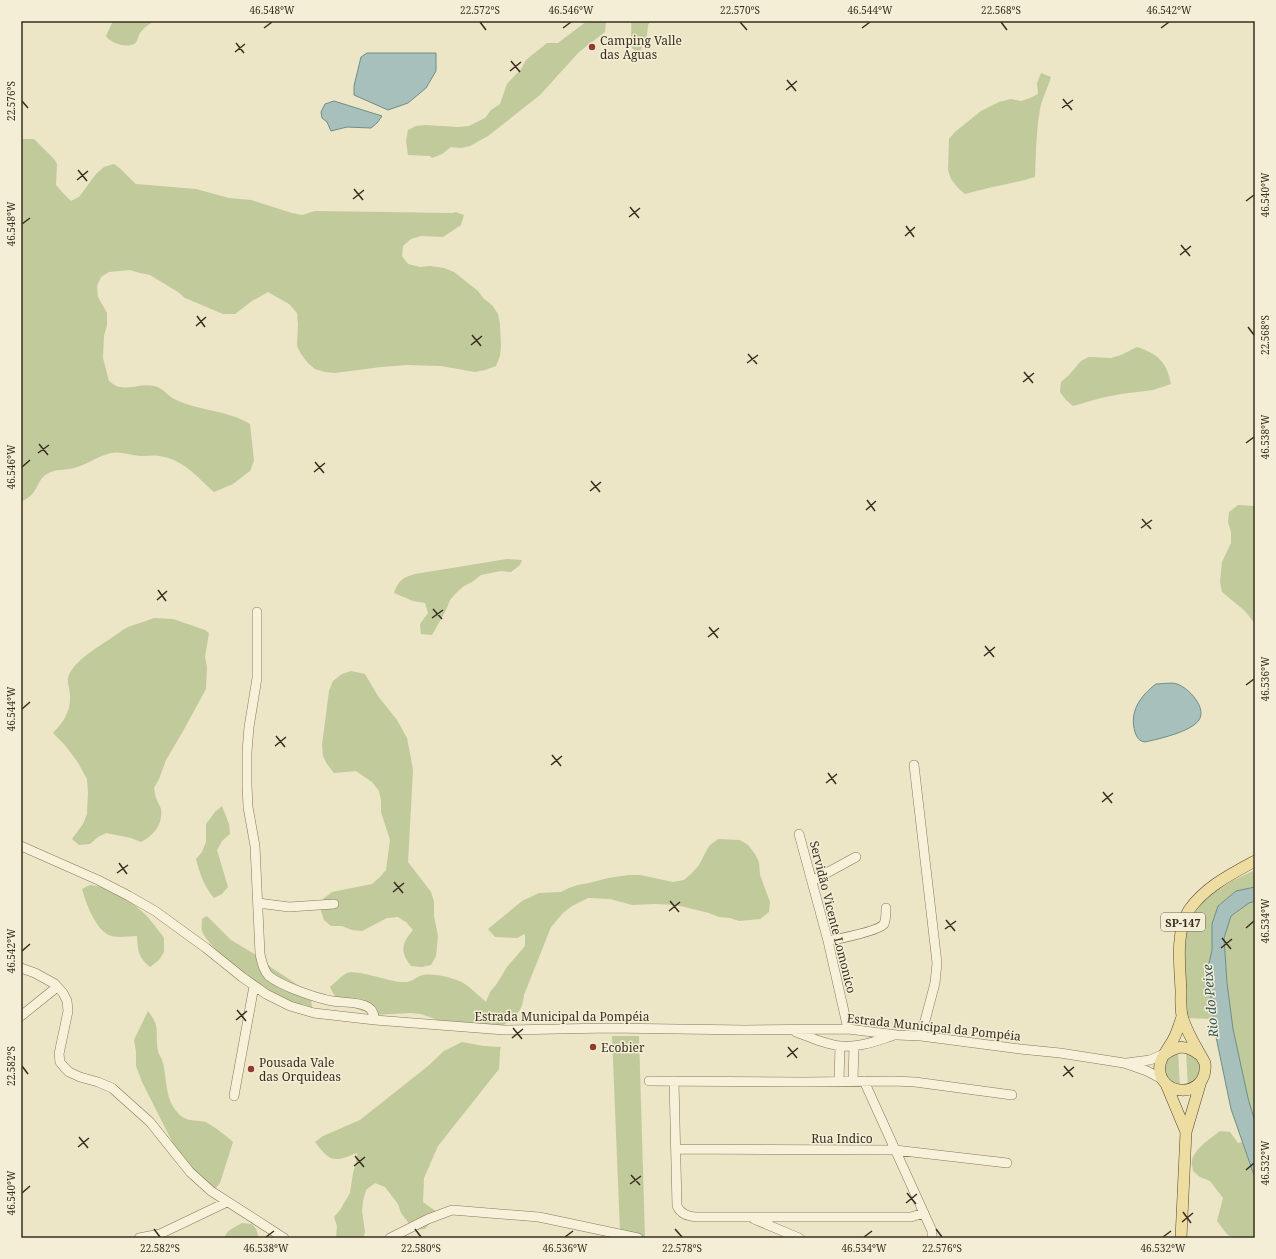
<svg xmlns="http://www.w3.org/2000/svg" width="1276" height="1259" font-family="'Noto Serif',serif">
	<rect width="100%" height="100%" fill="#ece5c6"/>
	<path fill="#c0ca9b" d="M113 21H154C150 24 143 28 140 33 138 36 138 42 134 44 126 48 110 43 106 36Z
		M587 21H606L605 32 579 52 540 95 488 136 470 146 461 148 451 147 442 154 432 158 430 156 408 155 406 141 408 130 416 126 426 125 458 127 469 126 485 118 491 110 500 104 507 84 521 69 526 60 547 43H558Z
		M631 21H651L648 25 647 35 639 54 632 48C630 39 632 30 631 21Z
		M1041 73 1051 77C1048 88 1042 98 1040 109 1036 133 1036 153 1035 177 1012 184 988 187 965 194L958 188 951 179 948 170 949 139 955 132 981 111 999 102 1011 99 1021 101 1030 98 1038 94 1037 83Z
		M21 139H34L54 159 57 164 56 185 63 193 71 201 79 197 96 174 104 167 114 164C123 170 128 177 136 184L196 189 229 198 251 200 292 213 302 215 315 211 453 213 455 212 464 215 461 225 443 237 421 236 411 239 403 246 402 256 408 264 420 267 430 266 444 268 454 272 478 291 484 299 492 305 498 314 500 324 501 346 500 356 496 366 485 370 475 372 441 366 407 365 381 367 335 373 325 372 315 369 308 363 301 354 297 346 298 324 297 313 289 304 268 292 252 301 235 314H223L185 298 178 292 150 275 140 273 130 270 109 272 101 277 97 286 98 297 107 313V325L104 336 103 358 109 381C112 383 116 387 120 387 131 389 142 383 154 386 162 387 167 395 174 399 198 411 228 410 250 424L254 461 250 471 233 484 214 492C197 477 183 459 159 456 153 455 147 456 141 456 130 455 121 451 111 453 97 456 87 465 74 468 64 471 56 468 47 474 39 479 40 483 35 490 32 496 26 499 21 502Z
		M1137 347C1158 354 1167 362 1171 384L1153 390 1121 394 1101 398 1073 406 1066 400 1060 392 1061 382 1069 375 1081 361 1089 357 1111 358 1121 355Z
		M1238 505 1255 506V624L1245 611 1222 592 1220 582 1222 562 1231 543V532L1228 522 1229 512Z
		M507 559 522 560 520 565 511 572 501 571 481 575 472 582 464 586 456 593 450 600 446 610 432 635 421 634 420 624 428 613 425 603 413 601 394 593C399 580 402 578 415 574Z
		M154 618 173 619 205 630 209 633 205 657 207 667 206 689 182 733 166 760 159 779 154 788C155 792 155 797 157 800 158 803 160 806 161 809 163 825 154 835 141 842L131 838 106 833 98 837 90 844 79 845 72 839 83 824 87 814 88 792 87 779 77 761 64 744 53 733C63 723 71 711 70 696 70 689 67 684 68 678 72 662 98 647 110 639 116 635 122 630 128 627 137 624 146 621 154 618Z
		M351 671 365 674 378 696 397 720 407 738 409 748 413 770 408 862 431 892 434 902V916L438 936 436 956 431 965 422 967 411 966C400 952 401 944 413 930L406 922 398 917 387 918 362 931 352 930 342 926H331L324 920 321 911 323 899 332 892 372 884 380 877 386 870 390 840 381 812V800L379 791 372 782 356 771 334 773 327 764 323 756 322 745 329 691 333 681 342 674Z
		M222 806 229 824 230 834 222 841 217 850 228 887 222 894 214 898C204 886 200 874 196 859L202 852 206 842V824L215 812Z
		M718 839 740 840 748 845 755 854 759 862 760 875 770 902 769 912 760 919 739 921 730 918 719 917 709 913 676 905 654 904 632 905 610 899 588 898 572 906 563 913 551 927 524 995C522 1014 515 1016 501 1027L441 1021 421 1014 411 1013 373 1015 350 1006 341 1001 334 995 330 987C335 983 341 976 347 973 356 969 388 981 401 982 414 983 414 977 423 975 435 973 455 978 465 984 472 989 479 996 486 1002L490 992 496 985 507 967 525 946V934L517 938 495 937 488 929 522 901 539 893 561 892 569 888 578 885 589 883 608 878 629 875H640L673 882 684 880 692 873 699 865 709 846Z
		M1255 870V887L1236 891 1218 906 1213 924 1212 950 1205 981 1210 990 1213 1019 1185 1018 1184 933 1192 917 1202 903 1215 892 1232 881Z
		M90 885 103 887 131 902 147 916 162 935 164 938V952L159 960 150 967C138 957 138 951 137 936 130 936 117 938 112 936 96 932 86 903 82 889Z
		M1255 901V1126L1229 1026 1225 986 1226 964 1224 938 1227 925 1231 916 1249 903Z
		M207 916 231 940 256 955 272 968 304 989 311 997 312 1008C308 1006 305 1004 300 1004 297 1003 294 1003 291 1002 269 994 211 953 202 931 201 927 202 923 202 919Z
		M148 1011C162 1029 154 1032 158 1051 159 1055 162 1059 163 1063 167 1080 165 1098 177 1112 187 1123 193 1119 205 1122 211 1124 228 1137 233 1142L220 1183 214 1190 183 1163 142 1082 136 1066V1052L134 1040Z
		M612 1036H639L645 1238 620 1231Z
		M462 1042 484 1046 501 1047 500 1051 499 1069 438 1146 424 1178 423 1202 437 1212 431 1222 425 1229 414 1230 401 1213 398 1204 385 1187 375 1183 366 1190 363 1201 362 1211 365 1232 363 1238H336L337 1226 334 1217 340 1210 350 1193 353 1173 356 1163 357 1153C334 1162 331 1163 315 1142L323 1136 360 1120 428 1066 444 1051Z
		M1178 1052 1180 1087C1170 1084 1161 1072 1166 1062 1168 1056 1174 1054 1178 1052Z
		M1186 1052 1200 1060 1202 1072 1188 1087Z
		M1220 1131 1230 1132 1238 1143 1242 1142 1255 1178V1238H1232L1226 1233 1217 1221 1223 1198 1210 1181 1200 1177 1193 1171C1193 1168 1191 1164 1192 1161 1193 1150 1211 1138 1220 1131Z
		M242 1223 252 1224 256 1229 259 1238H224C227 1230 235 1227 242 1223Z"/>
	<path fill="#a7c0bb" stroke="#6e8e89" d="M367 53H436V71L426 88 408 103 388 110 354 95V86L361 57Z
		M334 101 382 116 377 123 371 128 347 127 331 131 327 122 322 118 321 112 325 104Z
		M1156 684C1162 684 1171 682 1177 684 1189 688 1207 708 1199 720 1191 732 1158 739 1145 742 1139 741 1137 738 1135 732 1129 712 1140 696 1156 684Z
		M1255 887V901L1249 903 1231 916 1224 938 1227 983 1233 1029 1248 1098 1255 1122V1178L1231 1109 1215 1032 1210 990 1205 981 1212 950V924L1218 906 1236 891Z"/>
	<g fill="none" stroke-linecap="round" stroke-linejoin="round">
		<g stroke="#87775d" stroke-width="10">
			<path id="minor" d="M257 612V678L249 727 247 752V785L248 807 255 846 260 954C262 962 263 970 269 976 281 986 316 998 332 1001 343 1003 358 1001 368 1007 373 1010 374 1015 375 1020
				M914 765 937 963 935 983 921 1036
				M799 834 828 941 848 1029
				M21 846 98 880 129 896 155 911 206 948 242 977 266 994 290 1006 314 1013 375 1020 504 1030 609 1028 745 1030 848 1029 897 1035 921 1036 1020 1049 1060 1053 1124 1063 1147 1071 1162 1079
				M812 881 856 857
				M258 903 289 907 334 904
				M828 941C838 939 879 931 884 924 886 920 886 913 886 908
				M21 968 35 973 55 984 63 993 67 1001 68 1011 59 1054 60 1062 64 1067 69 1072 80 1077 98 1082 112 1088 150 1122 190 1172 211 1191 284 1238
				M21 1016 57 987
				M796 1032C810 1037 826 1045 841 1046 858 1048 876 1041 892 1036
				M1127 1063 1150 1060 1164 1054
				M649 1081 803 1082 894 1081 915 1082 1012 1095
				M674 1081 677 1206C681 1214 687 1216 696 1217H911L924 1213
				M839 1081 840 1046
				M853 1081 854 1046
				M864 1081 932 1231V1238
				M234 1096 254 986
				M676 1149 895 1150 1007 1163
				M754 1219 799 1238
				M139 1238 160 1234 227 1202
				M390 1238 428 1219 452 1210 539 1217 638 1238"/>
		</g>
		<g stroke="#554531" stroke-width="12">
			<path id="major" d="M1182 1017C1179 1025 1177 1033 1173 1040 1169 1048 1162 1055 1160 1064 1155 1098 1209 1100 1205 1063 1197 1048 1188 1035 1183 1019 1180 1011 1181 1000 1181 991 1180 967 1175 932 1189 910 1205 887 1231 874 1255 861
				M1165 1054C1179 1045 1187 1045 1200 1055
				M1166 1084 1186 1132
				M1181 1238 1186 1132 1201 1081"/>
		</g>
		<use href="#minor" stroke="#f7f1d9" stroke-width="9"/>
		<use href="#major" stroke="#eddda0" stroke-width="11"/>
	</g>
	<path fill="none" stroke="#382e20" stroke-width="1.5" d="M480 22 486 30M740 22 747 30M1001 22 1007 30M264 28 272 22M563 28 571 22M862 28 870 22M1161 28 1169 22M236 43 244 53M235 52 245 44M511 61 520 72M510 71 521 62M787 80 796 91M786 90 797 81M1063 99 1072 110M22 101 28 108M1062 108 1073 100M78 170 87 181M77 180 88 171M354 189 363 200M353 199 364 190M1246 201 1254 195M630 207 639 218M629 217 640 208M22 224 30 218M906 226 914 237M905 236 915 227M1181 245 1190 256M1180 255 1191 246M197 316 205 327M196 326 206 317M1248 327 1254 335M472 335 481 346M471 345 482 336M748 354 757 364M747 363 758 355M1024 372 1033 383M1023 382 1034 373M1246 443 1254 437M39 444 48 455M38 453 49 445M315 462 324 473M22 467 30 460M314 472 325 463M591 481 600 492M590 491 601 482M867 500 875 511M866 510 876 501M1142 519 1151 529M1141 528 1152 520M158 590 166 601M157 600 167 591M433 609 442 619M432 618 443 610M709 627 718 638M708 637 719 628M985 646 994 657M984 656 995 647M1246 685 1254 679M22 709 30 702M276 736 285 747M275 746 286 737M552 755 561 766M551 765 562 756M828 773 836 784M826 783 837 774M1103 792 1112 803M1102 802 1113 793M119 863 127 874M117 873 128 865M394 882 403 893M393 892 404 883M670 901 679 912M669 911 680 902M946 920 955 931M1246 928 1254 921M945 929 956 921M1222 938 1231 949M1221 948 1232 939M22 951 30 944M237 1010 246 1021M236 1020 247 1011M513 1028 522 1039M512 1038 523 1029M788 1047 797 1058M787 1057 798 1048M22 1066 28 1074M1064 1066 1073 1077M1063 1076 1074 1067M79 1137 88 1148M78 1147 89 1138M355 1156 364 1167M354 1166 365 1157M1246 1170 1254 1163M631 1175 640 1185M630 1184 641 1176M22 1193 30 1186M907 1193 916 1204M906 1203 917 1194M1183 1212 1191 1223M1182 1222 1193 1213M154 1229 160 1237M415 1229 421 1237M675 1229 682 1237M936 1229 942 1237M266 1237 274 1231M565 1237 573 1231M864 1237 872 1231M1163 1237 1171 1231"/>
	<g fill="#933930" stroke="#f4eed6" stroke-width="1.5">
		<circle cx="592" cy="47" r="4"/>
		<circle cx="593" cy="1047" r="4"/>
		<circle cx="251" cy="1069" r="4"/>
	</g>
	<g text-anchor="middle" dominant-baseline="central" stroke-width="3" stroke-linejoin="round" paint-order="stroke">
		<rect fill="#f4eed6" stroke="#706857" stroke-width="1" x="1161" y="913" width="44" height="18" rx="3"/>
		<g font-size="11" font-weight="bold" fill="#382e20">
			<text x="1183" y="922">SP-147</text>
		</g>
		<g font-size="12" fill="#382e20" stroke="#f4eed6" text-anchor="start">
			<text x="600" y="40">Camping Valle<tspan x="600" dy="14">das Aguas</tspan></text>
			<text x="601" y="1047">Ecobier</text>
			<text x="259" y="1062">Pousada Vale<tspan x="259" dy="14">das Orquideas</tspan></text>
		</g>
		<g font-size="12" fill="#382e20" stroke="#f4eed6">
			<text transform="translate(833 917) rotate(76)">Servidão Vicente Lomonico</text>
			<text x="562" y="1016">Estrada Municipal da Pompéia</text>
			<text transform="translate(934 1027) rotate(6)">Estrada Municipal da Pompéia</text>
			<text x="842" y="1138">Rua Indico</text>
		</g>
		<g font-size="13" font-style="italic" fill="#305557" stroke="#f4eed6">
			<text transform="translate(1210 1001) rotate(-95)">Rio do Peixe</text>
		</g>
	</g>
	<rect width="1276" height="1259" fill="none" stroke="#f4eed6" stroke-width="44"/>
	<rect x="22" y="22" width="1232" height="1215" fill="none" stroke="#382e20" stroke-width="1.5"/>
	<g font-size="10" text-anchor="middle" fill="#382e20">
		<text x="272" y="14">46.548°W</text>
		<text x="480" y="14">22.572°S</text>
		<text x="571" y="14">46.546°W</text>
		<text x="740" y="14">22.570°S</text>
		<text x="870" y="14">46.544°W</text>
		<text x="1001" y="14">22.568°S</text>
		<text x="1169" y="14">46.542°W</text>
		<text transform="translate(11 101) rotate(-90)" y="4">22.576°S</text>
		<text transform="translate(1265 195) rotate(-90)" y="4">46.540°W</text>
		<text transform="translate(11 224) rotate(-90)" y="4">46.548°W</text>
		<text transform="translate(1265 335) rotate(-90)" y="4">22.568°S</text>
		<text transform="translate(1265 437) rotate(-90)" y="4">46.538°W</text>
		<text transform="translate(11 467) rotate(-90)" y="4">46.546°W</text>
		<text transform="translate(1265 679) rotate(-90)" y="4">46.536°W</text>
		<text transform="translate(11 709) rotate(-90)" y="4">46.544°W</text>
		<text transform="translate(1265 921) rotate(-90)" y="4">46.534°W</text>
		<text transform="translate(11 951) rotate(-90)" y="4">46.542°W</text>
		<text transform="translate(11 1066) rotate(-90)" y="4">22.582°S</text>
		<text transform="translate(1265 1163) rotate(-90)" y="4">46.532°W</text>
		<text transform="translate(11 1193) rotate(-90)" y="4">46.540°W</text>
		<text x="160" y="1252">22.582°S</text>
		<text x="266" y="1252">46.538°W</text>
		<text x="421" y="1252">22.580°S</text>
		<text x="565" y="1252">46.536°W</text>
		<text x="682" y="1252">22.578°S</text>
		<text x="864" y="1252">46.534°W</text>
		<text x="942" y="1252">22.576°S</text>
		<text x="1163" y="1252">46.532°W</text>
	</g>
</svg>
